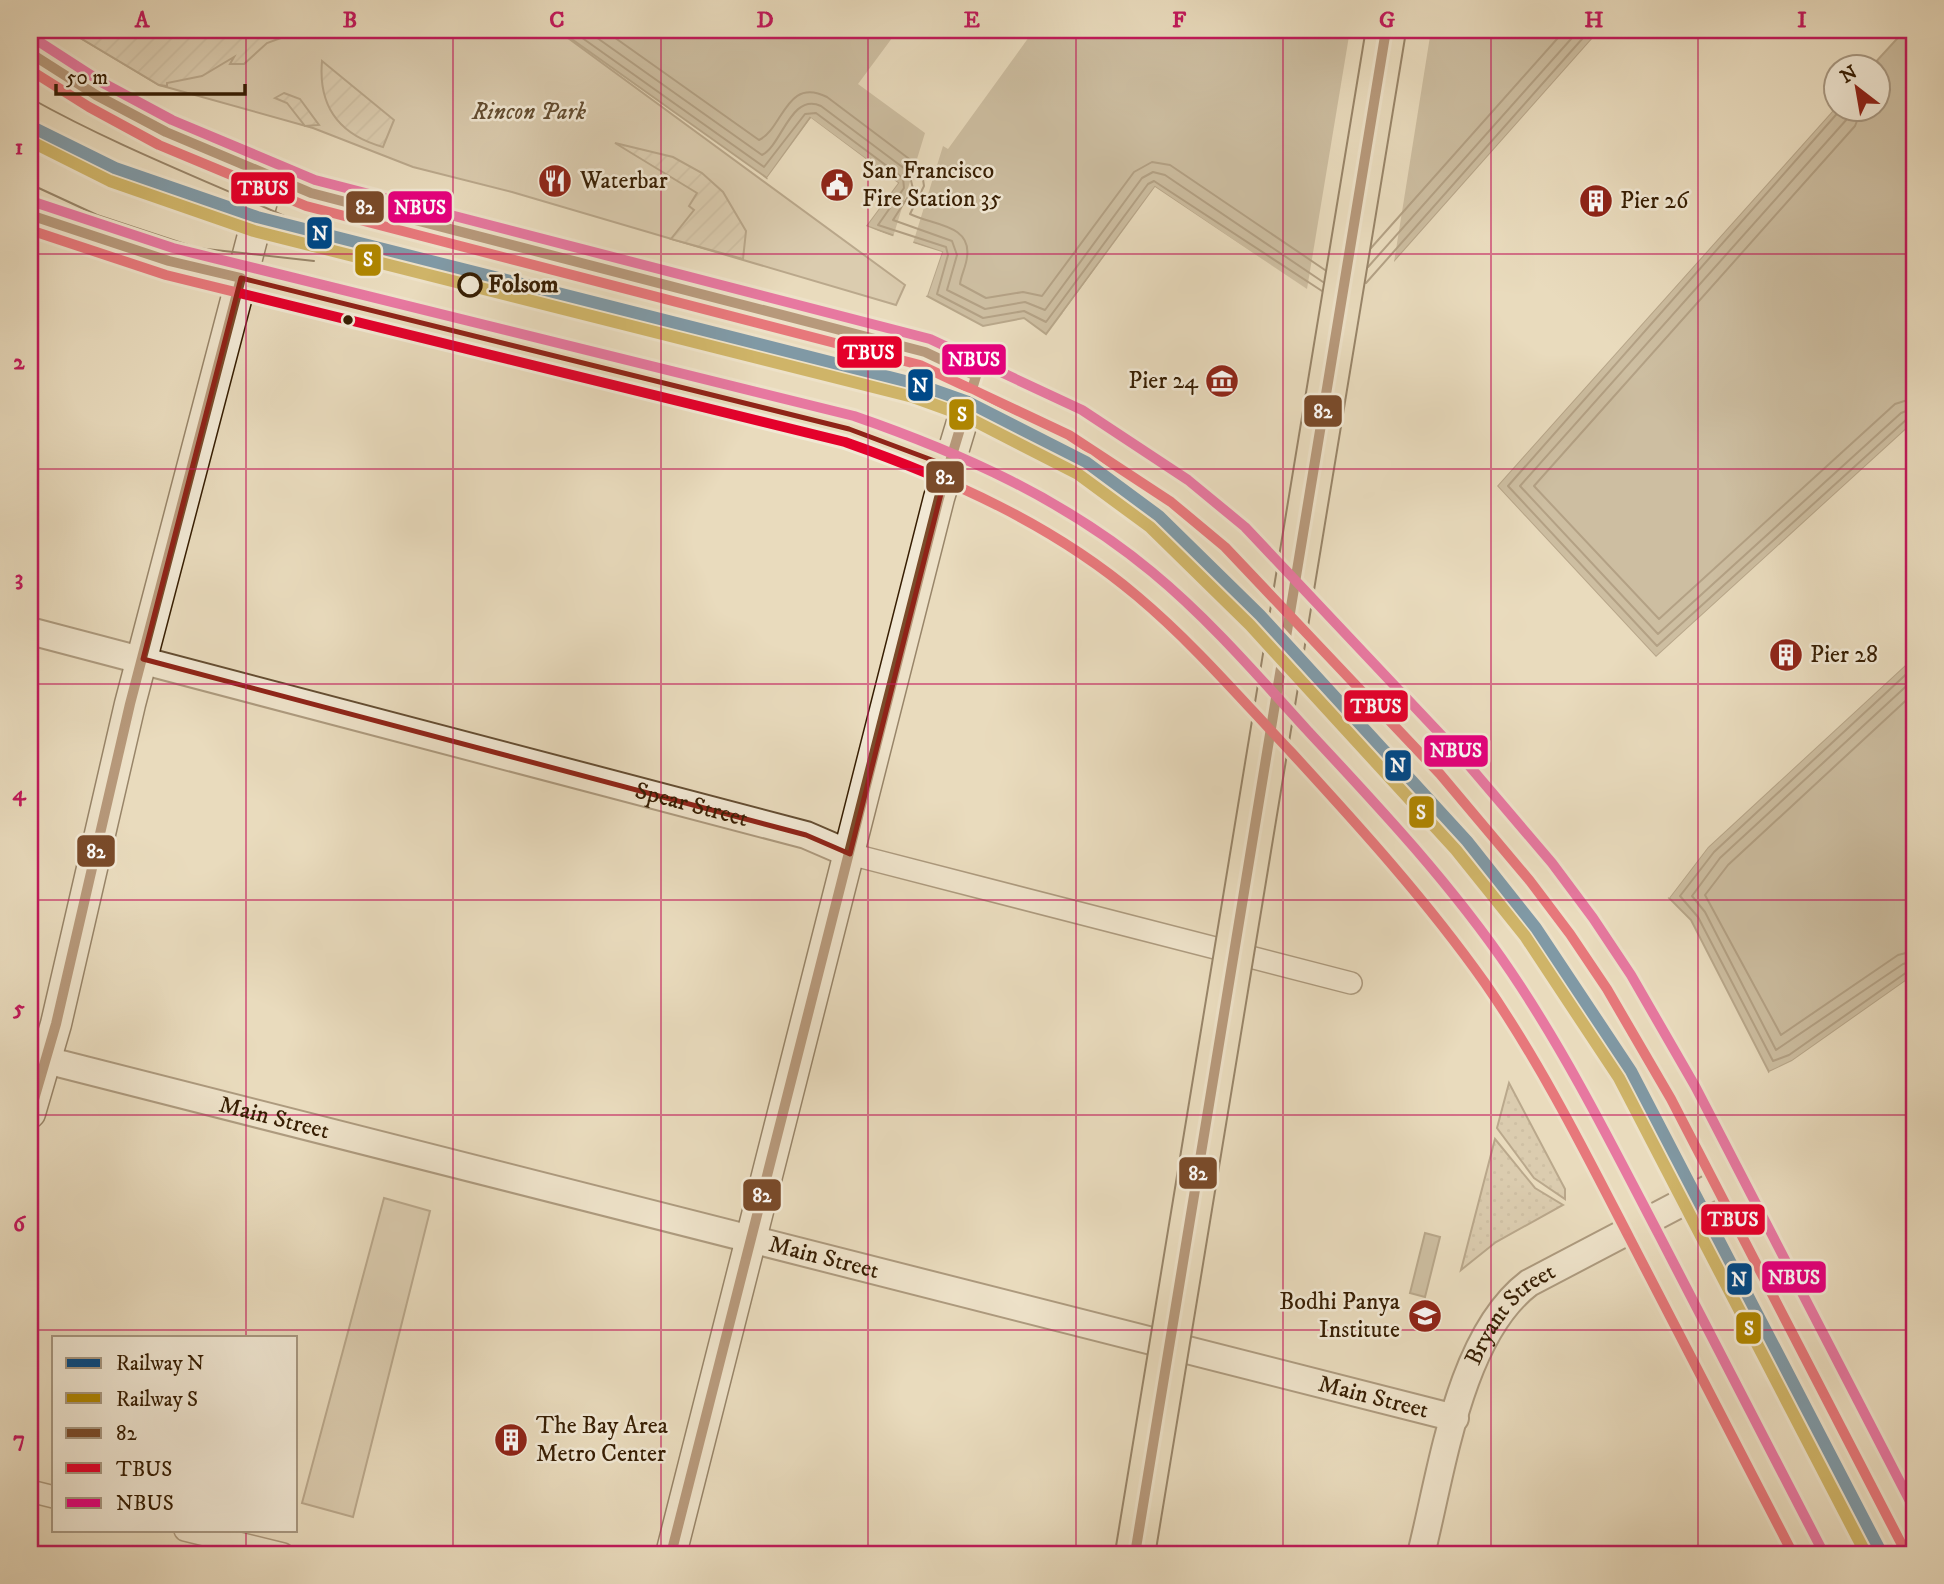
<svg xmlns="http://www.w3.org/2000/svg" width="1944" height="1584" font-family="'IM FELL DW Pica',serif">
	<defs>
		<pattern id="grass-dots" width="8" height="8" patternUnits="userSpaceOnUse" patternTransform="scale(1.75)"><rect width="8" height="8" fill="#cbbb9d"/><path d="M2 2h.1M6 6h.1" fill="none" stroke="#afa086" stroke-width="1.8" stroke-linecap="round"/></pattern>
		<pattern id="garden-furrows" width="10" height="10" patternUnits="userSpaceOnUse" patternTransform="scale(1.75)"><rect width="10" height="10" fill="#cbbb9d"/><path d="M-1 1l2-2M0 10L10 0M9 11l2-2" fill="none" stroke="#afa086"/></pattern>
	</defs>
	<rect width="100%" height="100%" fill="#e9dbbd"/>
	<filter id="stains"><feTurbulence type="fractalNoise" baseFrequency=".00286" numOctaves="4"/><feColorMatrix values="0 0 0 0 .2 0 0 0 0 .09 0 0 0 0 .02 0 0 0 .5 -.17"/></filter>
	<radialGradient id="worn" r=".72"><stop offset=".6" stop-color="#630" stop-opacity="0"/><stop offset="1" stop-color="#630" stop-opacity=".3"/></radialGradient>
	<path fill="url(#grass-dots)" stroke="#816c50" stroke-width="2" d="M1509 1083 1565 1189V1199L1534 1178 1497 1128Z
		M1495 1139 1535 1188 1563 1205 1496 1242 1461 1270Z"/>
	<path fill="#cbbb9d" stroke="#816c50" stroke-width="2" d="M67 30H557L905 285 896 305 512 192 413 167 313 128 159 85Z
		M384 1198 430 1211 353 1517 302 1503Z"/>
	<path fill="url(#garden-furrows)" stroke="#816c50" stroke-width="2" d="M67 30H158L212 35 293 30 292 34 267 43 244 64H230L234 57 202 76 167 83V86L159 85Z
		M322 61 394 120 383 147C340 135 318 107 322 61Z
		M284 93 300 99 319 125 305 126 287 103 275 98Z
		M615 143 673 157 702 173 723 192 746 231 743 259 671 239 694 210 689 206 697 193Z"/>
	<path fill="#ac9b7e" stroke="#7d694d" stroke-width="2" d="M559 30H1600L1345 317 1155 187 1046 334 1024 318 983 326 927 296 942 252 866 226 898 183 810 118 767 178Z
		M1905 30H1914V422L1656 657 1497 486 1835 108H1878V66H1872Z
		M1914 657V975L1792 1061 1769 1072 1691 920 1669 898 1708 847Z
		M1425 1233 1440 1237 1425 1297 1410 1293Z"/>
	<path fill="#e9dbbd" d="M898 30H1034L948 149 943 146 913 243 942 252 927 296 924 294 937 255 875 236 862 227 893 184 811 123 770 180 767 178 811 118 898 183 866 226 893 237 925 133 858 84Z
		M1350 30H1431L1394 262 1600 30H1603L1347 320 1156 192 1065 315 1063 313 1155 187 1307 289Z
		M1835 104V108L1497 486 1656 657 1914 422V426L1655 661 1494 485Z
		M1914 654V657L1708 847 1669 898 1667 895 1706 845Z
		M1914 975V980L1794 1064 1771 1075 1769 1072 1792 1061Z"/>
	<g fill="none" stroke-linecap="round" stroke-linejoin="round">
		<path stroke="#725c40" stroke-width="2" d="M571 30 764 167 805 114 816 113 903 178 904 188 878 225 946 247 948 255 937 294 983 318 1024 311 1046 322 1148 184 1154 181 1322 291
			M586 30 762 155C782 145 791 92 821 106L909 172 913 189 893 220 952 241 957 255 947 290 985 309 1025 302 1045 310 1142 178 1153 172 1165 175 1323 282
			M604 30 759 140C783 129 786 76 827 97L916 164 922 173 924 186 910 214C931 225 972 224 967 257 966 267 961 275 960 284L986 298 1023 292 1042 296 1134 172 1152 162 1170 165 1325 270
			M1842 108 1508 486 1657 646 1907 419 1914 417
			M1851 108 1847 119 1520 486 1658 634 1901 413 1914 408
			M1862 108 1855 126 1534 486 1659 619 1895 404 1914 398
			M1371 248 1565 30
			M1368 267 1579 30
			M1366 283 1590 30
			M1914 667 1714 852 1680 896 1698 917 1773 1061 1789 1055 1907 972 1914 970
			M1914 679 1720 858 1692 896 1705 912 1776 1050 1903 964 1914 961
			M1914 693 1728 865 1705 895 1781 1035 1898 955 1914 951"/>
		<g stroke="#644d32" stroke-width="24">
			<path id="minor" d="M850 854 1351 983
				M30 1491 54 1497
				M185 1530 283 1554"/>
		</g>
		<g stroke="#644d32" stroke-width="30">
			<g id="tertiary">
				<path id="s1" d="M30 631 806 835 850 854"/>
				<path id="s2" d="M30 1056 1455 1418"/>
				<path id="s3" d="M1421 1554C1442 1471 1459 1336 1529 1283L1729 1178"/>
			</g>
		</g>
		<g stroke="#371e03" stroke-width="33">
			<path id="secondary" d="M30 1113 56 1024 130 704 268 178
				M671 1554 939 498 976 376"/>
		</g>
		<g stroke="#371e03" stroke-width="37">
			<path id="primary" d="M30 53C116 113 212 158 311 193L925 352 1076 423 1179 491 1235 537 1450 765 1541 872 1581 926 1619 982 1683 1092 1914 1539
				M30 215 169 261 849 429C946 461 1039 503 1121 565 1188 616 1243 681 1300 742 1369 817 1438 892 1497 976 1552 1056 1595 1142 1640 1229 1696 1337 1753 1446 1809 1554"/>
		</g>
		<use href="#minor" stroke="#f1e8d4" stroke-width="21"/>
		<use href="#tertiary" stroke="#f1e8d4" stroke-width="26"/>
		<use href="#secondary" stroke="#f1e8d4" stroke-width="30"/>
		<use href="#primary" stroke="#e9dbbd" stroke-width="33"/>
		<path stroke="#371e03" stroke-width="2" d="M30 98C123 150 223 187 320 232
			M30 184 97 215 197 248 314 261"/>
		<g stroke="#371e03" stroke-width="42" stroke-linecap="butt">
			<path id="motorway-bridge" d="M1135 1554 1386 30"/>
		</g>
		<use href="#motorway-bridge" stroke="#e9dbbd" stroke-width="38"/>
		<g stroke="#f1e8d4" stroke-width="16">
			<path id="bus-1" d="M30 53 96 95 166 132 311 193 925 352 976 376 939 498 671 1554
				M30 215 169 261 241 278 130 704 56 1024 30 1113
				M1135 1554 1386 30"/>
		</g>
		<g stroke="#f1e8d4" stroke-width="16">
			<path id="bus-2" d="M30 70 89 107 159 145 306 206 920 365 1069 435 1171 502 1225 547 1440 774 1530 881 1570 934 1607 989 1671 1099 1902 1545
				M30 230 166 275 845 442C950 479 1052 524 1137 596 1193 643 1241 699 1291 752 1359 826 1427 901 1485 983 1541 1064 1585 1152 1630 1239 1684 1344 1739 1449 1793 1554"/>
		</g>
		<g stroke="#f1e8d4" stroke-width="16">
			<path id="bus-3" d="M38 41 103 83 172 120 315 180 930 339 1082 410 1188 480 1245 527 1460 755 1552 863 1593 918 1631 975 1695 1086 1914 1509
				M34 202 173 248 854 416C961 453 1064 499 1152 572 1209 619 1258 676 1308 731 1379 807 1452 885 1511 972 1567 1055 1612 1145 1658 1233 1712 1338 1767 1443 1821 1548"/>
		</g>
		<use href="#bus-1" stroke="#7a4b2a" stroke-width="10"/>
		<use href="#bus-2" stroke="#e4002b" stroke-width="10"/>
		<use href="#bus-3" stroke="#e5007d" stroke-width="10"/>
		<g stroke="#f1e8d4" stroke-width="18">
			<path id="rail-1" d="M30 126 115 168 257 217 917 384 968 402 1086 462 1159 516 1260 615 1467 841 1536 928 1631 1071 1882 1554"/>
		</g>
		<g stroke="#f1e8d4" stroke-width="18">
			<path id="rail-2" d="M30 141 110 181 254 231 913 397 963 415 1078 474 1150 527 1250 625 1456 850 1525 936 1619 1078 1866 1554"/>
		</g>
		<use href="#rail-1" stroke="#004988" stroke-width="12"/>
		<use href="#rail-2" stroke="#af8601" stroke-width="12"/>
	</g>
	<path d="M0 0H1944V1584H0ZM241 278 849 429 948 466 850 854 806 835 143 659Z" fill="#e9dbbd" fill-opacity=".55" fill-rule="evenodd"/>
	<path fill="none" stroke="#8f2418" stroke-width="5" stroke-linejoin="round" d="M241 278 849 429 948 466 850 854 806 835 143 659Z"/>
	<path fill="none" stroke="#c2185b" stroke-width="2" stroke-opacity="0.55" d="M246 30V1337M453 30V1554M661 30V1554M868 30V1554M1076 30V1554M1283 30V1554M1491 30V1554M1698 30V1554M30 254H1914M30 469H1914M30 684H1914M30 900H1914M30 1115H1914M30 1330H1914M246 1530V1554"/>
	<defs>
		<g id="restaurant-disc" transform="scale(1.75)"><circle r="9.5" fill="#8f2418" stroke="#f1e8d4"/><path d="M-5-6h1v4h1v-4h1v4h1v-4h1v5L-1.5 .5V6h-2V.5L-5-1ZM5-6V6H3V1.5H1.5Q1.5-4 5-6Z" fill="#fff"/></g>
		<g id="civic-disc" transform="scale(1.75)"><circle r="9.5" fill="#8f2418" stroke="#f1e8d4"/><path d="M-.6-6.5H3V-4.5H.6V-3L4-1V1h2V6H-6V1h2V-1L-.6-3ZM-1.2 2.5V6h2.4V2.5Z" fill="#fff"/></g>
		<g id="building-disc" transform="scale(1.75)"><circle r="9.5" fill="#8f2418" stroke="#f1e8d4"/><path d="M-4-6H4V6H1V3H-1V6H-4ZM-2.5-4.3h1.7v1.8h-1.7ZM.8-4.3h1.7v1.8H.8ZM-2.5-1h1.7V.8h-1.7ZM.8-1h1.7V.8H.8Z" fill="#fff"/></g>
		<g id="museum-disc" transform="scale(1.75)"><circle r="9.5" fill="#8f2418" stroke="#f1e8d4"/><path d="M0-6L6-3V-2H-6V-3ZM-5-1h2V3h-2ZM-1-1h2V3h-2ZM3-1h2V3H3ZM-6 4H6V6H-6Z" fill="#fff"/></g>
		<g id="school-disc" transform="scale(1.75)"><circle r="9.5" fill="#8f2418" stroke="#f1e8d4"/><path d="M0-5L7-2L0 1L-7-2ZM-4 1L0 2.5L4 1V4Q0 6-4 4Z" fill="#fff"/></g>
	</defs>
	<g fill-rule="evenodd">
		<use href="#restaurant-disc" x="555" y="181"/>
		<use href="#civic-disc" x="837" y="185"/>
		<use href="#building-disc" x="1596" y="201"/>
		<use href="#museum-disc" x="1222" y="381"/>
		<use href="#building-disc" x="1786" y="655"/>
		<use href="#school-disc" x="1425" y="1316"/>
		<use href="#building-disc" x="511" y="1440"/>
	</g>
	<circle fill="#f1e8d4" stroke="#371e03" stroke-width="3.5" cx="470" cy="285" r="11"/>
	<circle fill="#371e03" stroke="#f1e8d4" stroke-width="2.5" cx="348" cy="320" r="6"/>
	<g text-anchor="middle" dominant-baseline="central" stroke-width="5" stroke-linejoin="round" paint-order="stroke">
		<g font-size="24" font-style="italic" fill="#634d31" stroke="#f1e8d4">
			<text x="529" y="112">Rincon Park</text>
		</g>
		<g font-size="24" fill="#371e03" stroke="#f1e8d4" text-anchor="start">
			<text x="862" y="171">San Francisco<tspan x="862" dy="28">Fire Station 35</tspan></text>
			<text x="580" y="181">Waterbar</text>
			<text x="1620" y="201">Pier 26</text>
			<text x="1198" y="381" text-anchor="end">Pier 24</text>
			<text x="1810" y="655">Pier 28</text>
			<text x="1400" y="1302" text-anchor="end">Bodhi Panya<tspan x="1400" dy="28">Institute</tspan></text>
			<text x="536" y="1426">The Bay Area<tspan x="536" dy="28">Metro Center</tspan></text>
		</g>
		<g font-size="24" font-weight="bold" fill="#371e03" stroke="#f1e8d4" text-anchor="start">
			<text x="488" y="285">Folsom</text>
		</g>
		<g font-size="24" fill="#371e03" stroke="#f1e8d4">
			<text stroke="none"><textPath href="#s1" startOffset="684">Spear Street</textPath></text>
			<text stroke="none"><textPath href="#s2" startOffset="252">Main Street</textPath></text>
			<text stroke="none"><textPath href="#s2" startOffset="819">Main Street</textPath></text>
			<text stroke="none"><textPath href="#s3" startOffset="261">Bryant Street</textPath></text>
			<text stroke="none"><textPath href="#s2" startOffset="1386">Main Street</textPath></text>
		</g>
	</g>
	<g stroke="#f1e8d4" stroke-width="2.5">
		<rect x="230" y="171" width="66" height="34" rx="7" fill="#e4002b"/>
		<rect x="345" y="190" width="40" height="34" rx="7" fill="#7a4b2a"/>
		<rect x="387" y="190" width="66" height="34" rx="7" fill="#e5007d"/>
		<rect x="306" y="216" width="27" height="34" rx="7" fill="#004988"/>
		<rect x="354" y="243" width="28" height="34" rx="7" fill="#af8601"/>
		<rect x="836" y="335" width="67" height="34" rx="7" fill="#e4002b"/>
		<rect x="941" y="343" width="66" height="33" rx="7" fill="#e5007d"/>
		<rect x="907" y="368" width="27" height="34" rx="7" fill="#004988"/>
		<rect x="1303" y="394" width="40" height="34" rx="7" fill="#7a4b2a"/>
		<rect x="948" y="398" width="27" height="33" rx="7" fill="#af8601"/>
		<rect x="925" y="460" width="40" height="34" rx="7" fill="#7a4b2a"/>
		<rect x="1343" y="689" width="66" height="34" rx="7" fill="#e4002b"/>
		<rect x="1423" y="734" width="66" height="34" rx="7" fill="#e5007d"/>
		<rect x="1384" y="749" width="28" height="33" rx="7" fill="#004988"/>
		<rect x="1408" y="795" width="27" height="34" rx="7" fill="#af8601"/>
		<rect x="76" y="834" width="40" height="34" rx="7" fill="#7a4b2a"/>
		<rect x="1178" y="1156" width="40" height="34" rx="7" fill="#7a4b2a"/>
		<rect x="742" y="1178" width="40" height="34" rx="7" fill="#7a4b2a"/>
		<rect x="1700" y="1203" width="66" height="33" rx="7" fill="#e4002b"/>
		<rect x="1761" y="1260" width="66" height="34" rx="7" fill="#e5007d"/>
		<rect x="1726" y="1262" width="27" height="34" rx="7" fill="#004988"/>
		<rect x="1735" y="1311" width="27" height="34" rx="7" fill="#af8601"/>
	</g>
	<g font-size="19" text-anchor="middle" font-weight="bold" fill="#fff">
		<text x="263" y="195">TBUS</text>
		<text x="365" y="214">82</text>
		<text x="420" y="214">NBUS</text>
		<text x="320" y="240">N</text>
		<text x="368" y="266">S</text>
		<text x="869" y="359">TBUS</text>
		<text x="974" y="366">NBUS</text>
		<text x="920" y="392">N</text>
		<text x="1323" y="418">82</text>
		<text x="962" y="421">S</text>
		<text x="945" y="484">82</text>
		<text x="1376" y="713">TBUS</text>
		<text x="1456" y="757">NBUS</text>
		<text x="1398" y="772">N</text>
		<text x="1421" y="819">S</text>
		<text x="96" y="858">82</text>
		<text x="1198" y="1180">82</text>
		<text x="762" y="1202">82</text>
		<text x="1733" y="1226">TBUS</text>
		<text x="1794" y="1284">NBUS</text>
		<text x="1739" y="1286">N</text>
		<text x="1749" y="1335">S</text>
	</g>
	<rect width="1944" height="1584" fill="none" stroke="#e9dbbd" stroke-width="77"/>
	<rect x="52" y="1336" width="245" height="196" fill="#f1e8d4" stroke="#a79780" stroke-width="2"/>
	<rect x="66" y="1358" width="35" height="10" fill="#004988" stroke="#a79780" stroke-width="2"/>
	<text x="116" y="1370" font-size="21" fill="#371e03">Railway N</text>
	<rect x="66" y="1393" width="35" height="10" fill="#af8601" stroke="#a79780" stroke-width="2"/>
	<text x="116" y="1406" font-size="21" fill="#371e03">Railway S</text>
	<rect x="66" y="1428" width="35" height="10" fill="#7a4b2a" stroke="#a79780" stroke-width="2"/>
	<text x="116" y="1440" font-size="21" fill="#371e03">82</text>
	<rect x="66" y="1463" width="35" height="10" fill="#e4002b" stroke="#a79780" stroke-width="2"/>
	<text x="116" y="1476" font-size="21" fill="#371e03">TBUS</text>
	<rect x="66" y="1498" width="35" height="10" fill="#e5007d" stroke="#a79780" stroke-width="2"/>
	<text x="116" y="1510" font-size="21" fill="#371e03">NBUS</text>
	<g transform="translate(1857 88) rotate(329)"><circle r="33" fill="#f1e8d4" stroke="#a79780" stroke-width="2"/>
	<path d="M0-5L12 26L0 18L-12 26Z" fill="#8f2418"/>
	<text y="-10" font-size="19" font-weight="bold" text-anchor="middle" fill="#371e03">N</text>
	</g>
	<path d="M56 84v10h189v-10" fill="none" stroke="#371e03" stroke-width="3.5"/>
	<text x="66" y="84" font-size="21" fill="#371e03" stroke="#f1e8d4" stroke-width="5" paint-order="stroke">50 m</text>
	<rect x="38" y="38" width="1868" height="1508" fill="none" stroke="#c2185b" stroke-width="2.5"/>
	<g font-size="23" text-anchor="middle" font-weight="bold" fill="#c2185b">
		<text x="142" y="27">A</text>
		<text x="350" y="27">B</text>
		<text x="557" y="27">C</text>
		<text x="765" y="27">D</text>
		<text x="972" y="27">E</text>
		<text x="1179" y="27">F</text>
		<text x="1387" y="27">G</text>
		<text x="1594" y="27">H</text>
		<text x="1802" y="27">I</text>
		<text x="19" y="154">1</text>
		<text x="19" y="369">2</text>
		<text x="19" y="585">3</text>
		<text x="19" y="800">4</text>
		<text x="19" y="1015">5</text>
		<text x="19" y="1231">6</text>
		<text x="19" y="1446">7</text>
	</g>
	<rect width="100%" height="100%" filter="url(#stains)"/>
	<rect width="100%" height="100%" fill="url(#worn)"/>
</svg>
